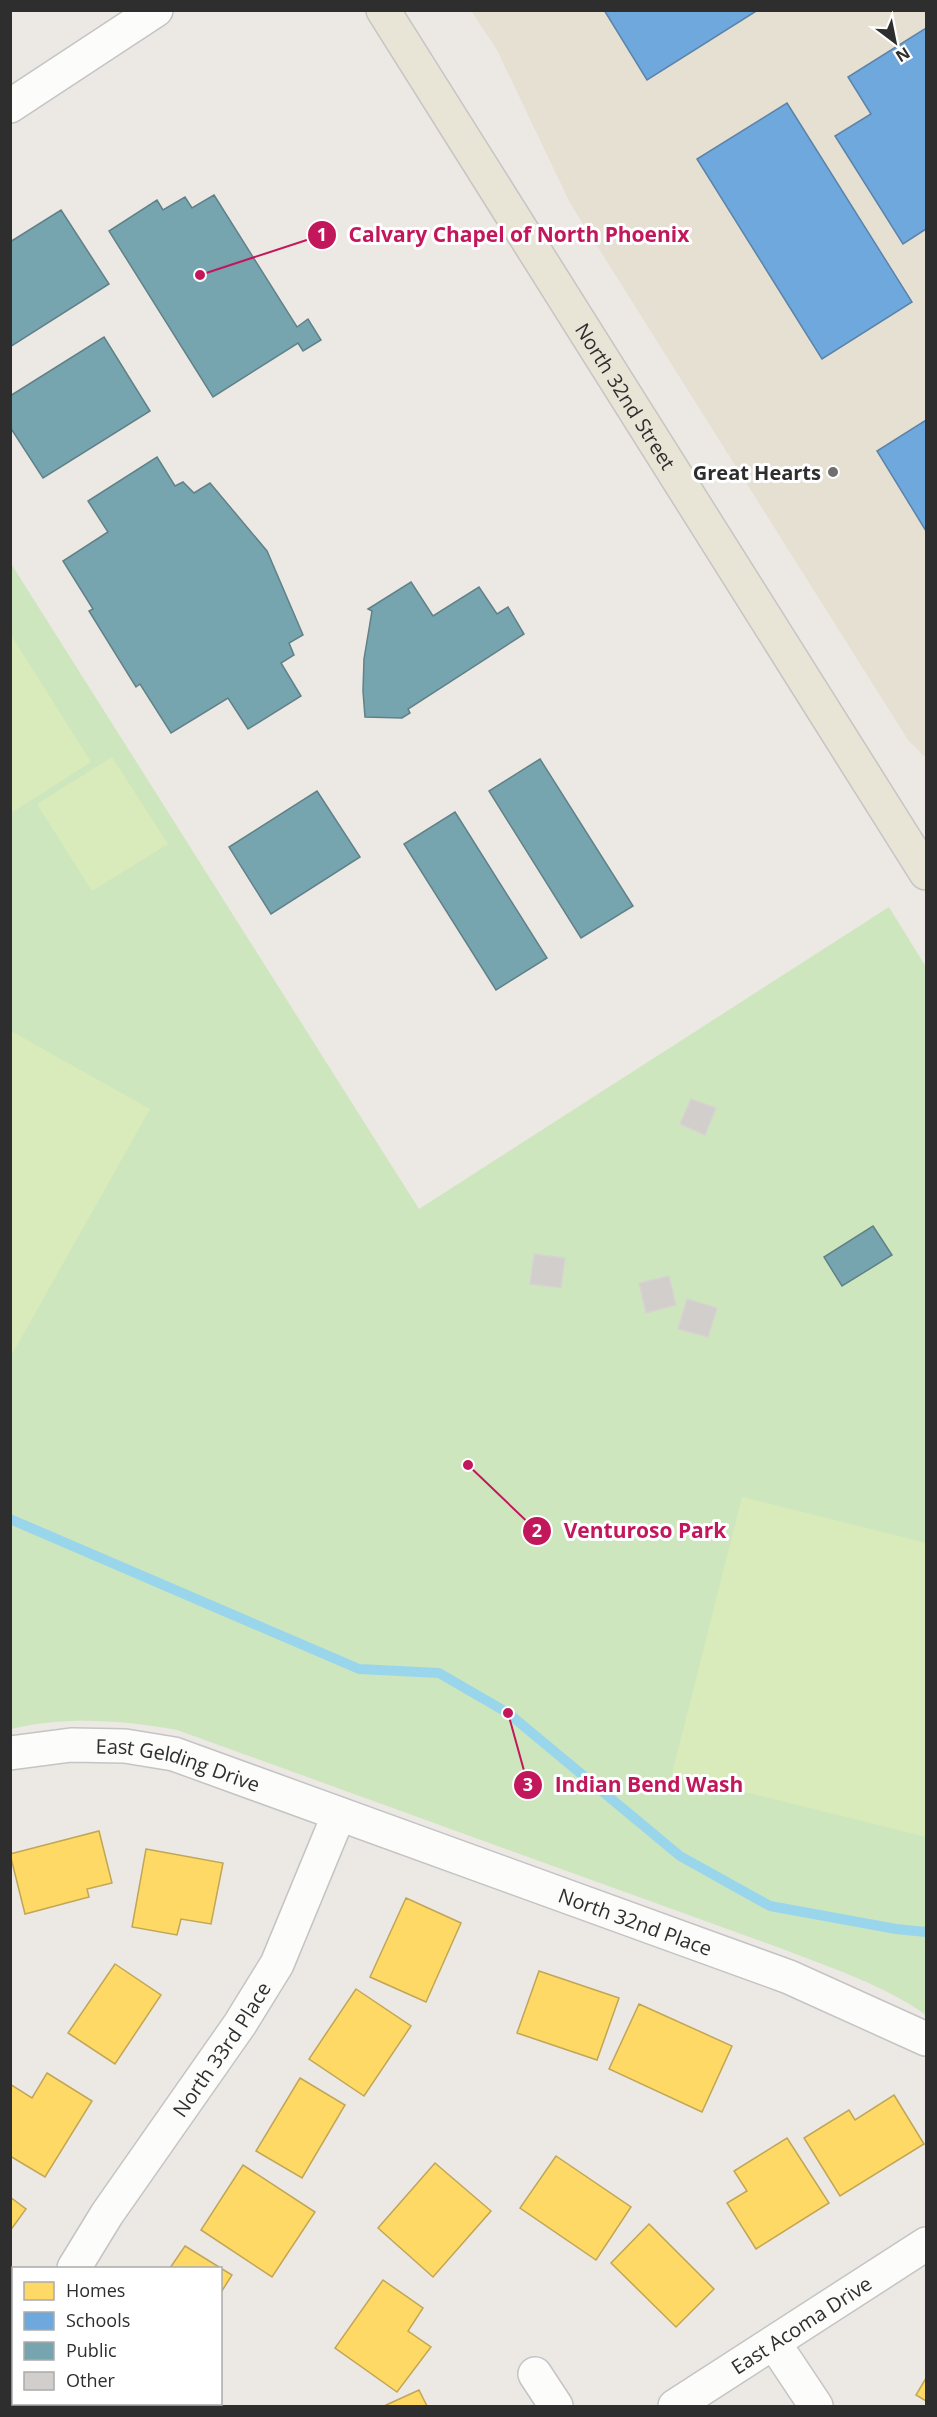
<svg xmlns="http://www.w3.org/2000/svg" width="937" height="2417" font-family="'Open Sans',sans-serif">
	<rect width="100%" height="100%" fill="#ece8e4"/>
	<path fill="#e6e0d3" d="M471 11H926V758L908 740 570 203 497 50Z"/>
	<path fill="#cee6be" d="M10 562 419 1209 889 907 926 967V2015C882 1984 831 1968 780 1948L177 1730C123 1720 64 1716 11 1729Z"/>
	<path fill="#d9eabb" d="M11 635 91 762 11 813H10Z
		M112 757 168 844 92 891 37 804Z
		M11 1031 150 1109 11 1356Z
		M742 1497 926 1543V1837L672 1774Z"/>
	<path fill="#ffd966" stroke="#c0a655" stroke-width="1.5" d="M99 1831 112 1883 87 1889 89 1897 25 1914 10 1854Z
		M146 1849 223 1863 211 1924 181 1919 177 1935 132 1927Z
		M406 1898 461 1923 426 2002 370 1977Z
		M115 1964 161 1995 115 2064 68 2033Z
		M539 1971 619 1998 597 2060 517 2033Z
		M356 1989 411 2026 364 2096 309 2059Z
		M639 2004 732 2046 702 2112 609 2069Z
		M47 2073 92 2101 45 2177 10 2156V2084L32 2098Z
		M300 2078 345 2105 302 2178 256 2151Z
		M894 2095 924 2144 840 2196 804 2138 849 2110 855 2120Z
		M787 2138 829 2203 756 2249 727 2203 747 2191 734 2171Z
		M556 2156 631 2207 596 2260 520 2208Z
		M435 2163 491 2211 433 2277 378 2228Z
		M243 2165 315 2212 272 2277 201 2230Z
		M10 2197 26 2209 10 2231Z
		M649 2224 714 2289 676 2327 611 2263Z
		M185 2246 232 2275 220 2294V2268H170Z
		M383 2280 423 2308 408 2331 431 2347 397 2392 335 2348Z
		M926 2378V2401L916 2395Z
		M419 2390 427 2406H384Z
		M91 2404H161L159 2406H89Z"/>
	<path fill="#6fa8dc" stroke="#5c83a8" stroke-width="1.5" d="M604 10H758L647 80Z
		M926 28V229L903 244 835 136 871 114 848 77Z
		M787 103 912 302 822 359 697 159Z
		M926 420V531L877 451Z"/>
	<path fill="#76a5af" stroke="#608188" stroke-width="1.5" d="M214 195 297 327 308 319 321 340 303 351 298 343 213 397 109 231 157 200 163 210 185 197 192 208Z
		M61 210 109 284 10 347V242Z
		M104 337 150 411 43 478 10 427V396Z
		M157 457 175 486 183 482 194 493 210 483 267 551 303 635 289 643 294 655 281 663 301 696 248 729 228 698 171 733 140 684 136 687 89 611 93 609 63 561 108 532 88 501Z
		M411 582 433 616 479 587 497 614 508 607 524 634 408 709 410 713 402 718 365 717 363 691 364 659 372 611 368 609Z
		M540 759 633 906 581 938 489 791Z
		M317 791 360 857 271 914 229 847Z
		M455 812 547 958 496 990 404 844Z
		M873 1226 892 1255 842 1286 824 1257Z"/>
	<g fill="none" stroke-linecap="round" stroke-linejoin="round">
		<path stroke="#99d6ec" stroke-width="10" d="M10 1519 359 1669 439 1673 508 1713 680 1856 770 1906 896 1929 926 1932"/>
	</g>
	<path fill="#d1cecb" stroke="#d7d4d0" stroke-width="1.5" d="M691 1099 716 1108 705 1135 680 1124Z
		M534 1254 565 1258 561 1288 530 1284Z
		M669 1276 676 1305 646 1313 639 1283Z
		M687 1299 717 1308 708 1337 678 1329Z"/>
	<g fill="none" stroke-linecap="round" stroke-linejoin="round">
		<g stroke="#c5c4c5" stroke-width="36">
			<g id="minor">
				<path d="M10 106 156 10"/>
				<path id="s1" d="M10 1753 71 1745 125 1746 174 1754 789 1977 926 2039"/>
				<path id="s2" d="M74 2268 107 2214 240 2024 277 1964 339 1814"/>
				<path d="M774 2343 816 2406"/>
				<path d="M535 2374 556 2406"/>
				<path d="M10 2377 14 2371"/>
				<path id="s3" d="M675 2406 926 2244"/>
			</g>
		</g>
		<g stroke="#c6c5c4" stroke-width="36">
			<g id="major">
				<path id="s4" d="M383 10 926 873"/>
			</g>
		</g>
		<use href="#minor" stroke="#fcfcfb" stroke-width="33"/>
		<use href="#major" stroke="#e8e4d6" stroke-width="33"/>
	</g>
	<circle fill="#706f6e" stroke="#fff" stroke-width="2" cx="833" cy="472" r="6"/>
	<g text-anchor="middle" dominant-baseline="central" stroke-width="6" stroke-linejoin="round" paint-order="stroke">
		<g font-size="20" fill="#2e2e2e" stroke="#fff">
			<text stroke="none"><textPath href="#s4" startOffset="456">North 32nd Street</textPath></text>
			<text stroke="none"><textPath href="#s1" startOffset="171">East Gelding Drive</textPath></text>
			<text stroke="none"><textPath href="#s1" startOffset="656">North 32nd Place</textPath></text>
			<text stroke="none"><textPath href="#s2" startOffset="264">North 33rd Place</textPath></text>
			<text stroke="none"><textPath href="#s3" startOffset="150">East Acoma Drive</textPath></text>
		</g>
		<g font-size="20" font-weight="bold" fill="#2e2e2e" stroke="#fff" text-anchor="end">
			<text x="821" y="472">Great Hearts</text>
		</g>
	</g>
	<path fill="none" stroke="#c2185b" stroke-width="2" d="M200 275L322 235M468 1465L537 1531M508 1713L528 1785"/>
	<g fill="#c2185b" stroke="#fff" stroke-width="2">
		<circle cx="200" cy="275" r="6"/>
		<circle cx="468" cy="1465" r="6"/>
		<circle cx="508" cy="1713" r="6"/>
		<circle cx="322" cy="235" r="15"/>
		<circle cx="537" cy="1531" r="15"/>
		<circle cx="528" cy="1785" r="15"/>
	</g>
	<g font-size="18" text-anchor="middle" font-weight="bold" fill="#fff">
		<text x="322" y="241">1</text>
		<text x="537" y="1537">2</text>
		<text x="528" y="1791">3</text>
	</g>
	<g font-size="21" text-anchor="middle" font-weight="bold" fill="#c2185b" stroke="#fff" stroke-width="6" stroke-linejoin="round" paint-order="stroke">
		<text x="519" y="242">Calvary Chapel of North Phoenix</text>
		<text x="645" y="1538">Venturoso Park</text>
		<text x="649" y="1792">Indian Bend Wash</text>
	</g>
	<rect width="937" height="2417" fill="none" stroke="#2e2e2e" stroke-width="24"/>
	<rect x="12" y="2267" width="210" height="138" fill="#ffffff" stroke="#ababab" stroke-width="1.5"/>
	<rect x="24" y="2282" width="30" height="18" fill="#ffd966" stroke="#ababab" stroke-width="1.5"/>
	<text x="66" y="2297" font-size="18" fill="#2e2e2e">Homes</text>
	<rect x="24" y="2312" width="30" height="18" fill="#6fa8dc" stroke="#ababab" stroke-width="1.5"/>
	<text x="66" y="2327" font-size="18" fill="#2e2e2e">Schools</text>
	<rect x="24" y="2342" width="30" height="18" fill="#76a5af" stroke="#ababab" stroke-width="1.5"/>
	<text x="66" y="2357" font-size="18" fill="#2e2e2e">Public</text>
	<rect x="24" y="2372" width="30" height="18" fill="#d1cecb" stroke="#ababab" stroke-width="1.5"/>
	<text x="66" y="2387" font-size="18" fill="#2e2e2e">Other</text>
	<g transform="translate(895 42) rotate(148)" stroke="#ffffff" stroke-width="4.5" paint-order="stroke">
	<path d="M0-4.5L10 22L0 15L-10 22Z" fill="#2e2e2e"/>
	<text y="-9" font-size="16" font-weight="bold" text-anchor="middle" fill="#2e2e2e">N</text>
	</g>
</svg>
